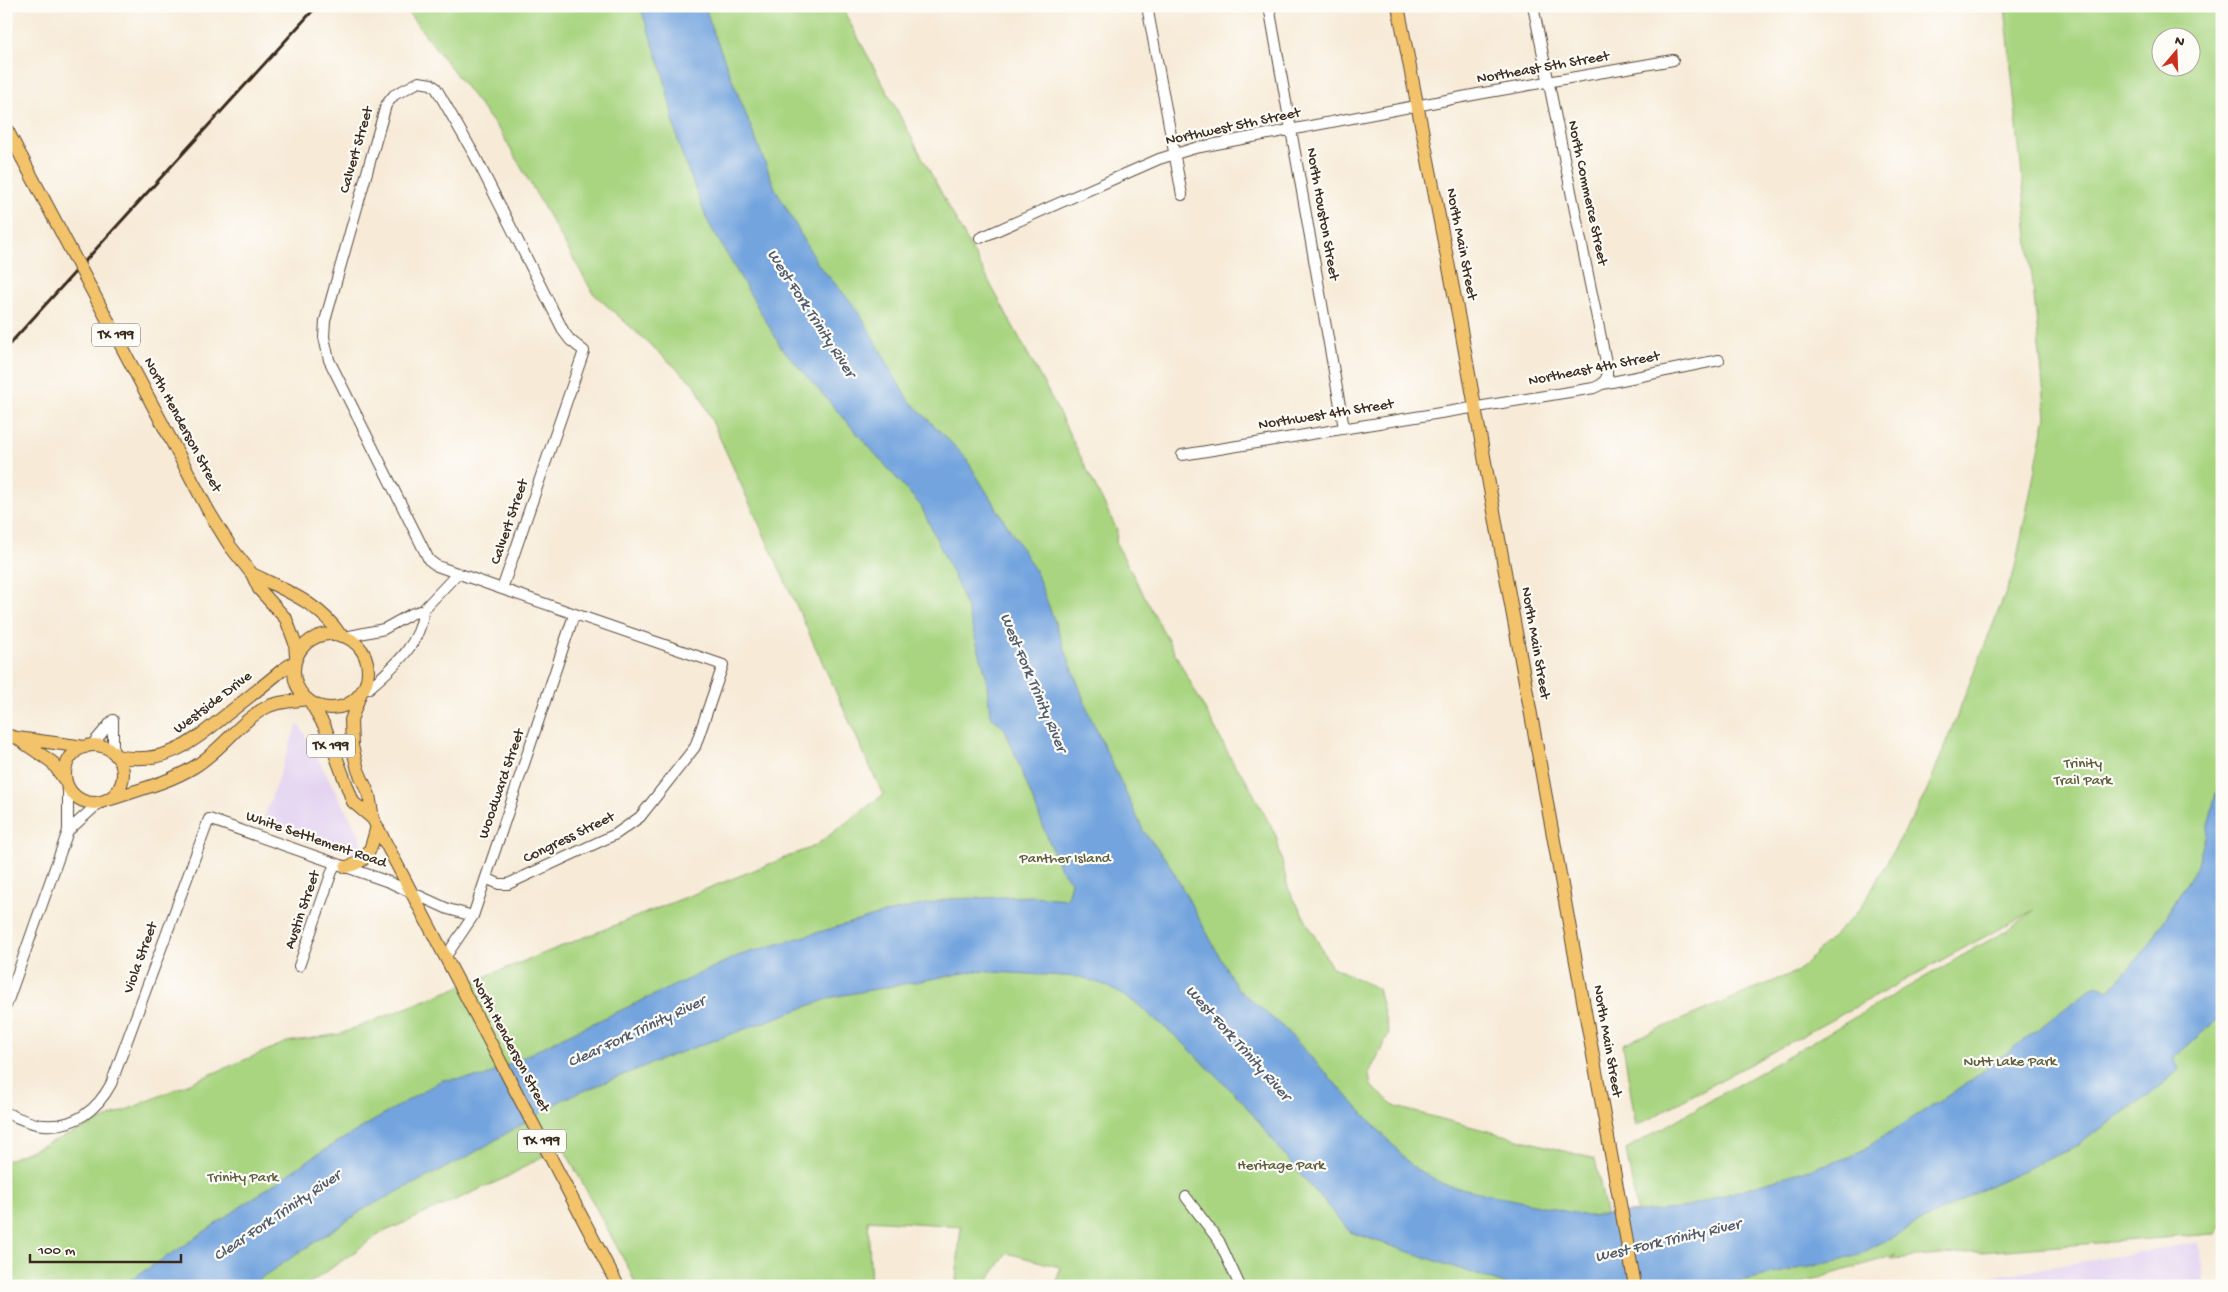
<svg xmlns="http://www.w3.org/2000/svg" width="2228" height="1292" font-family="'Gochi Hand',sans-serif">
	<rect width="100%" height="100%" fill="#fdfcf7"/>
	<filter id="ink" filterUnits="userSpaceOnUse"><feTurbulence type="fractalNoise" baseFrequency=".02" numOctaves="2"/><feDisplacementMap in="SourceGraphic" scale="10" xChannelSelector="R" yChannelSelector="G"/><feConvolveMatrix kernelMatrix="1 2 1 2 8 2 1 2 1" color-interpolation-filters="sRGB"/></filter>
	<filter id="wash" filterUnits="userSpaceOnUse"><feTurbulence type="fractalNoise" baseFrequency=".0096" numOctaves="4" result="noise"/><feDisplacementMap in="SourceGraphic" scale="20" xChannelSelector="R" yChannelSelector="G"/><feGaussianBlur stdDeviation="1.12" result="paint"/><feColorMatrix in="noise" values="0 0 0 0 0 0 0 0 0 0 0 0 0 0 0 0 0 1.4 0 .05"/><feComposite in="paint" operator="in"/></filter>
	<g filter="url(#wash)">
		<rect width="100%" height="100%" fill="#f7ebd8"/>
		<path fill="#e4d3f1" d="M297 725 300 726 359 834 361 845 357 855H353L263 821Z
			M2199 1242 2206 1286H1937Z"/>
		<path fill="#a9d581" stroke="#728050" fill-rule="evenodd" d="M403 6H841L1051 397 1117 530 1116 543 1235 766 1244 776 1276 836 1288 888 1331 966 1378 989 1389 1033 1369 1074 1371 1086 1396 1107 1595 1159 1621 1286H1056L1060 1267 1007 1253 984 1286H967L956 1281 961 1226 868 1220 871 1286H636L630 1271 562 1145 505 1178 381 1233 306 1286H6V1161L287 1042 340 1034 815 846 883 795 696 386 593 293 502 134Z
			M2005 6H2222V1224L2214 1234 1890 1259 1896 1255 1791 1286H1650L1626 1149 2007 930 2034 910 1636 1126 1623 1044 1798 971 1861 908 1926 793 2014 572 2046 416ZM2160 38H2190V68H2160Z"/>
		<path fill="#73a4de" stroke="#57677e" d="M640 6H705L711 26 775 188 817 263 858 310 906 397 965 457 1036 572 1090 716 1144 832 1168 862 1237 988 1285 1029 1413 1167 1443 1184 1587 1216 1678 1209 1853 1156 1966 1084 2093 987 2096 985 2109 990 2148 947 2198 864 2222 770 2221 1016 2177 1055 2174 1058 2179 1069 2176 1073 2147 1096 2075 1147 1991 1185 1856 1256 1717 1286H1510L1350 1232 1294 1167 1242 1101 1180 1040 1137 1004 1107 986 1081 977 975 971 833 997 660 1060 564 1099 467 1157 369 1206 249 1286H120L182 1247 316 1155 442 1080 484 1077 561 1038 740 955 881 914 949 899 1033 896 1067 899 1071 881 1060 869 1005 729 990 715 986 675 967 609 956 581 921 506 781 347 707 220 679 146 663 73Z"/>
	</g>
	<g filter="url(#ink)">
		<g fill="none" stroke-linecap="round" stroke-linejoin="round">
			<g stroke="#57473a" stroke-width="12">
				<path id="minor" d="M1147 6 1182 195
					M1269 6 1344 428
					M1533 6 1607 367V377L1602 384
					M419 82 431 84 436 88 475 156 564 332 570 340 584 351 502 589 437 566 429 560 329 360 324 337 325 321 386 105 394 95Z
					M980 238 1159 159 1195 148 1478 94 1673 60
					M1182 455 1594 388 1602 384 1719 360
					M345 637 384 629 411 614 423 610 458 573
					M362 690 368 689C392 668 422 644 423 610
					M113 720V753
					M91 746 113 720
					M68 831 100 802
					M486 878 499 884H508L616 834 640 817 695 747 723 665 502 589
					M446 956 473 916 574 615
					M299 966 335 863
					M6 1006 68 831V787
					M6 1113C17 1117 32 1125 44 1125 75 1127 97 1110 111 1084L209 819 389 882 448 909 473 916
					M1186 1197 1219 1241 1240 1286"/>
			</g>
			<g stroke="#57473a" stroke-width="14">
				<path id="major" d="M1398 6 1459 319 1635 1286
					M6 128 22 158
					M209 512 230 546 252 574 259 589 286 619 295 643 296 657
					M252 574C285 590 321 604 341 636
					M294 671a37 37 0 1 1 74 0a37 37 0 1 1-74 0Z
					M360 695 351 720 352 746 358 770 369 795 373 819 618 1286
					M311 703 325 727 353 802 373 819
					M6 735 17 738 85 747
					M21 741 52 762 66 782
					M65 774a29 29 0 1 1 58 0a29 29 0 1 1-58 0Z
					M116 756C165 766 191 743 226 715 245 700 263 686 281 671L294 662
					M108 800C137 790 168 783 194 767 221 751 241 719 269 706 281 701 295 701 307 699
					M346 867C371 861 370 850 377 826"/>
			</g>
			<use href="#minor" stroke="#fff" stroke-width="10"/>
			<use href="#major" stroke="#f2c36a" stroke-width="12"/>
			<path stroke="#3b2a1e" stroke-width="3" d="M6 348 317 6"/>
			<g stroke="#57473a" stroke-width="14" stroke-linecap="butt">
				<path id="major-bridge" d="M22 158 209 512"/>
			</g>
			<use href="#major-bridge" stroke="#f2c36a" stroke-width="12"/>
		</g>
	</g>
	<g text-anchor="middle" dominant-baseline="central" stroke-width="4.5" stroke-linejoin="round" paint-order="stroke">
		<g fill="#fdfcf7" stroke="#75695f" stroke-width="1">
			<rect x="92" y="323.5" width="48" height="23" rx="4"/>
			<rect x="307" y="734.5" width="48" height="23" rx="4"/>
			<rect x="518" y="1129.5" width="48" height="23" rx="4"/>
		</g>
		<g font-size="14" font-weight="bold" fill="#3b2a1e">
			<text x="116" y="335">TX 199</text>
			<text x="331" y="746">TX 199</text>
			<text x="542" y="1141">TX 199</text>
		</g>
		<g font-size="15" fill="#3b2a1e" stroke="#fdfcf7">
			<text transform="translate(1543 68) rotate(-10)">Northeast 5th Street</text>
			<text transform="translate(1233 127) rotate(-12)">Northwest 5th Street</text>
			<text transform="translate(357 150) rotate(-74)">Calvert Street</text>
			<text transform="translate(1587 193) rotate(78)">North Commerce Street</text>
			<text transform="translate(1322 214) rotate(80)">North Houston Street</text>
			<text transform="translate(1461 244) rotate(79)">North Main Street</text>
			<text transform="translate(1594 369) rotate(-11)">Northeast 4th Street</text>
			<text transform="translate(1326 415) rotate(-9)">Northwest 4th Street</text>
			<text transform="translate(182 425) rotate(62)">North Henderson Street</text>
			<text transform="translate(510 522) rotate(-71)">Calvert Street</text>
			<text transform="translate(1535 643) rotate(80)">North Main Street</text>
			<text transform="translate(213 703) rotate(-37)">Westside Drive</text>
			<text transform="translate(502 784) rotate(-71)">Woodward Street</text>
			<text transform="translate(569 838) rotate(-26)">Congress Street</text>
			<text transform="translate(316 840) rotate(19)">White Settlement Road</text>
			<text transform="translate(303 910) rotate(-71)">Austin Street</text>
			<text transform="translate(141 958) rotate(-70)">Viola Street</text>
			<text transform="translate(1607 1041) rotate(80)">North Main Street</text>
			<text transform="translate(510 1045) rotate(62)">North Henderson Street</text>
		</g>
		<g font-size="15" fill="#5c5d3c" stroke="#fdfcf7">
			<text x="2083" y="764">Trinity<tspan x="2083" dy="17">Trail Park</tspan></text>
			<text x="1065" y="859">Panther Island</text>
			<text x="2010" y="1062">Nutt Lake Park</text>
			<text x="1281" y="1166">Heritage Park</text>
			<text x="243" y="1178">Trinity Park</text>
		</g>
		<g font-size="16" font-style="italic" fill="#515b6b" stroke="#fdfcf7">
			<text transform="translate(810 314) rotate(57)">West Fork Trinity River</text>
			<text transform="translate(1032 683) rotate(67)">West Fork Trinity River</text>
			<text transform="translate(637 1033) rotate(-25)">Clear Fork Trinity River</text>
			<text transform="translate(1237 1044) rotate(48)">West Fork Trinity River</text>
			<text transform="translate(278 1217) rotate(-34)">Clear Fork Trinity River</text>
			<text transform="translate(1668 1242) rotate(-13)">West Fork Trinity River</text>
		</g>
	</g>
	<rect width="2228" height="1292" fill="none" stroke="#fdfcf7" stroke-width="25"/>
	<g transform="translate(2176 52) rotate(19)"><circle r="24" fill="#fdfcf7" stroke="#afa8a0"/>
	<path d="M0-4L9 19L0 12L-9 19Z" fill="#c8321e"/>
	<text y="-8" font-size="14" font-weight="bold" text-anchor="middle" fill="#3b2a1e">N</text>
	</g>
	<path d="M30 1254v8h151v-8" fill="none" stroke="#3b2a1e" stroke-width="2.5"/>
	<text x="38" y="1254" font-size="15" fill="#3b2a1e" stroke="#fdfcf7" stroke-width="4" paint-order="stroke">100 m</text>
</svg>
